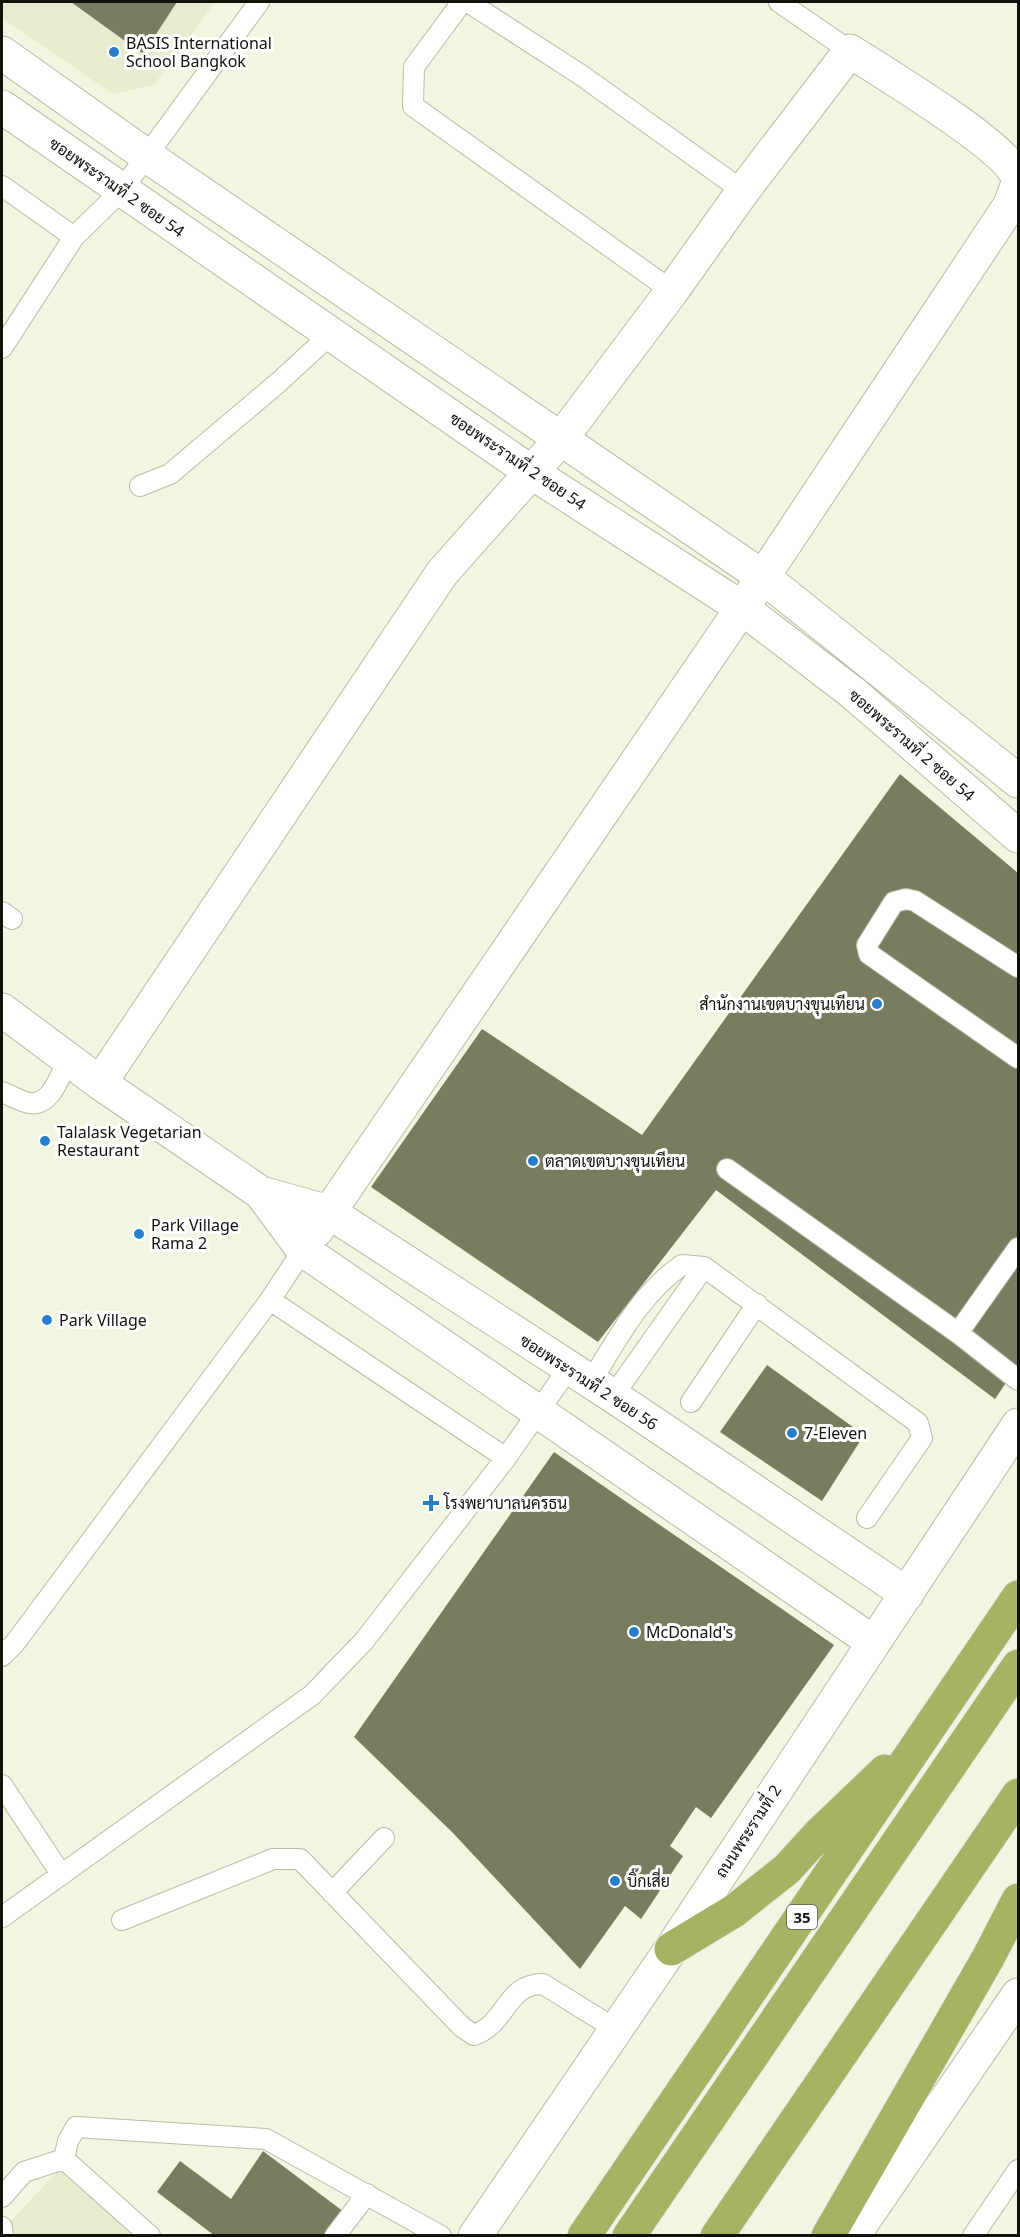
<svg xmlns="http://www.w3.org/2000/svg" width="1020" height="2237" font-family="'Noto Sans',Sarabun,sans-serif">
	<rect width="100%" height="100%" fill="#f2f6e0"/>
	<path fill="#e7ecce" d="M2 2H215L154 85 113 94 2 18Z
		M61 2168 138 2235H16L8 2224Z"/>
	<path fill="#787d60" d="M71 2H177L143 54Z
		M900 774 1018 873V1365L995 1399 716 1190 598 1342 371 1187 482 1029 642 1135Z
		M767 1365 864 1435 822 1501 720 1432Z
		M554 1452 834 1645 711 1818 696 1807 670 1846 683 1856 641 1919 625 1906 580 1969 452 1832 354 1737Z
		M263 2151 344 2212 328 2236H215L157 2192 180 2161 231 2199Z"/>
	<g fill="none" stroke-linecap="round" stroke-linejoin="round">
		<g stroke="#b8bca7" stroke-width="22">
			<path id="lane" d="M462 2 414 67 413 106 672 291
				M468 2 581 75 743 191
				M779 2 850 51
				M2 186 74 237
				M2 348 74 237 121 191 259 2
				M140 486 170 474 279 382 331 334
				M2 912 12 919
				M1018 967 915 901 906 899 894 902 867 945 869 954 1018 1058
				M2 1092C10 1095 20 1101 29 1103 51 1107 61 1074 68 1059
				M727 1169 958 1333 1018 1380
				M270 1300 506 1458
				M958 1333 1018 1248
				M590 1383C617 1340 640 1294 682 1265L704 1267 918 1423 922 1438 867 1518
				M613 1396 704 1267
				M691 1402 757 1304
				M2 1656 15 1643 270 1300 303 1250
				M2 1785 61 1874
				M332 1893 384 1838
				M2 1917 312 1695 364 1641 506 1458 568 1369
				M122 1920 273 1859H300L462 2027 474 2035C508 2023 505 1984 543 1984L617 2030
				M2 2197 24 2172 64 2159
				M2 2227 3 2236
				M150 2236 64 2159 68 2141 76 2127 266 2139 441 2236
				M335 2236 367 2194
				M973 2236 1018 2170"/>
		</g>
		<g stroke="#b8bca7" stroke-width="35">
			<path id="street" d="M2 1010 100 1083 261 1193
				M100 1083 442 573 560 440 672 291 743 191 850 51C885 74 1007 146 1018 178
				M317 1230 763 577 1010 205 1018 183
				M873 1642 303 1250 261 1193 329 1212 613 1396 907 1594"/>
		</g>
		<g stroke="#b8bca7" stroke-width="35">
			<path id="secondary" d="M2 53 147 156 763 577 1018 781
				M2 107 531 472 742 608 853 693 1018 836
				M475 2236 671 1949 1018 1425
				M853 2236 1018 1995"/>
		</g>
		<g stroke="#e7e7e7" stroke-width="35">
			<path id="highway" d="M671 1949 734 1911 787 1869 818 1835 885 1771
				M584 2236 1018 1597
				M629 2236 1018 1666
				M717 2236 1018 1795
				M828 2236 988 1958 1018 1900"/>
		</g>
		<use href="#lane" stroke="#fff" stroke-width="20"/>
		<use href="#street" stroke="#fff" stroke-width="33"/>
		<use href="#secondary" stroke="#fff" stroke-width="33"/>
		<use href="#highway" stroke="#a7b262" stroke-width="33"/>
	</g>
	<g fill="#277ecc" stroke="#fff" stroke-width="2">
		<circle cx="114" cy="52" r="6"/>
		<circle cx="877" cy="1004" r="6"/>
		<circle cx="45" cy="1141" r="6"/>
		<circle cx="533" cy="1161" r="6"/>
		<circle cx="139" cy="1234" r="6"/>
		<circle cx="47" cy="1320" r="6"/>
		<circle cx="792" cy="1433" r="6"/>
		<path d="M428 1494h6v6h6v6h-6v6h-6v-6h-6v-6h6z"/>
		<circle cx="634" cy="1632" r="6"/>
		<circle cx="615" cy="1881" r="6"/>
	</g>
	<g text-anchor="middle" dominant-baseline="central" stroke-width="6" stroke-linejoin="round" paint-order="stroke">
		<rect fill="#fff" stroke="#585a54" stroke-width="1.5" x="787" y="1905" width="30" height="24" rx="4.5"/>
		<g font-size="15" font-weight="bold" fill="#11130b">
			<text x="802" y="1917">35</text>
		</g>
		<g font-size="16" fill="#11130b" stroke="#fff" text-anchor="start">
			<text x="126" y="43">BASIS International<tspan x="126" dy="18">School Bangkok</tspan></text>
			<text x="865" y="1004" text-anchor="end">สำนักงานเขตบางขุนเทียน</text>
			<text x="57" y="1132">Talalask Vegetarian<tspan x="57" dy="18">Restaurant</tspan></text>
			<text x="545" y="1161">ตลาดเขตบางขุนเทียน</text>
			<text x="151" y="1225">Park Village<tspan x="151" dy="18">Rama 2</tspan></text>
			<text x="59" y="1320">Park Village</text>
			<text x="804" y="1433">7-Eleven</text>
			<text x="444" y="1503">โรงพยาบาลนครธน</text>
			<text x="646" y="1632">McDonald's</text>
			<text x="627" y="1881">บิ๊กเสี่ย</text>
		</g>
		<g font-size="16" fill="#11130b" stroke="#fff">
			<text transform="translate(117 187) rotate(35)">ซอยพระรามที่ 2 ซอย 54</text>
			<text transform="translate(518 461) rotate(34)">ซอยพระรามที่ 2 ซอย 54</text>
			<text transform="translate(912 745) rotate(41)">ซอยพระรามที่ 2 ซอย 54</text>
			<text transform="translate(589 1382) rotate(33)">ซอยพระรามที่ 2 ซอย 56</text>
			<text transform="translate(748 1831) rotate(-57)">ถนนพระรามที่ 2</text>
		</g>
	</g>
	<rect width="1020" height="2237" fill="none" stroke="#11130b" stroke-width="6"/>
</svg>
